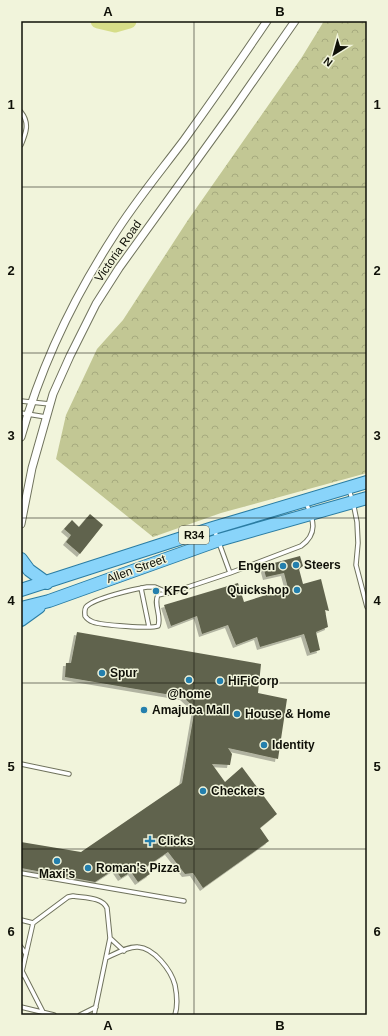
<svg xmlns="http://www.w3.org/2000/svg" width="388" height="1036" font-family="Helvetica,sans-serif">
	<defs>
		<pattern id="forest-crowns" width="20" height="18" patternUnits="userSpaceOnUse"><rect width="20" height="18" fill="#c2c794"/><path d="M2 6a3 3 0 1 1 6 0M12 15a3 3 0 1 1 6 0" fill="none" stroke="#a6aa7e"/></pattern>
		<filter id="shadow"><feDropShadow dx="-3" dy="3" stdDeviation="0" flood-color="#0004"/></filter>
	</defs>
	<rect width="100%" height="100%" fill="#f1f4db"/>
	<path fill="url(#forest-crowns)" d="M324 21H367V473L221 513 153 537 56 459 66 415 97 349 123 320 188 220 302 57Z"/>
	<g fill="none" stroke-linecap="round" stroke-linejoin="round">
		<path stroke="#d6dd88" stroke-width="15" d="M98 21 115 25 129 21"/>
	</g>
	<path fill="#61634d" filter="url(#shadow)" d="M90 514 103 525 80 554 66 542 71 535 64 529 72 520 79 527Z
		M300 556 303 566 299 569 303 584 321 579 329 611 325 610 328 627 316 632 320 650 310 653 304 634 260 647 257 637 236 645 228 625 202 634 197 616 171 626 164 605 238 583 244 602 288 588 284 573 266 577 263 566Z
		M77 632 261 664 258 693 287 699 278 759 228 748 232 754 230 765 212 764 225 782 242 767 277 814 260 828 269 841 203 888 193 873 185 874 168 852 146 867 150 874 138 882 131 872 121 878 115 869 95 882 21 868V842L81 852 182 783 195 708 183 697 65 677 66 663H71Z"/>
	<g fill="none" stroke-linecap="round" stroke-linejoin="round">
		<g stroke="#6f725c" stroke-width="5.5">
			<path id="service" d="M21 112C30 123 26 133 21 145
				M21 401 50 404
				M21 413 46 417
				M349 490 353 502 357 522 358 543 356 565 367 607
				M214 529 230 573
				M141 588 149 627
				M169 593 155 587H147C135 589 94 598 86 607 84 610 85 613 85 616 87 619 90 621 93 622 101 625 151 629 158 626 162 616 153 604 158 595L176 591 230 573 301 546C318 534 314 520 306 503
				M21 764 69 774
				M21 873 184 901
				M21 920 33 923 21 976
				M33 923 68 897 73 896C84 898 102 897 107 908L110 938 94 1015
				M110 938 124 951
				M21 947 26 954
				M106 958C115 954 128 946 138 947 154 948 171 970 175 985 177 995 178 1005 175 1015
				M22 971 43 1012
				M21 1007 54 1015
				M80 1015 96 1007"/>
		</g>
		<g stroke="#6f725c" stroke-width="9">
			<path id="minor" d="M21 437C41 366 73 299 113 237 134 203 160 172 184 140 212 101 240 61 267 21
				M21 524 32 468 53 394 70 356 96 304 119 268 233 110 295 21"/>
		</g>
		<g stroke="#2b7da3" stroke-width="14">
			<path id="primary" d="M21 559 29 570 47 583
				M21 590 213 528 367 482
				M21 608 49 601 219 540 367 498
				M21 620 39 607"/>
		</g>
		<use href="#service" stroke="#fff" stroke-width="3.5"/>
		<use href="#minor" stroke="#fff" stroke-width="7"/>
		<use href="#primary" stroke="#89d4fa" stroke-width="12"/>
	</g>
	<path fill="none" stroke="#0f1008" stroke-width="1" stroke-opacity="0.55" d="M194 21V1015M21 187H367M21 353H367M21 518H367M21 683H367M21 849H367"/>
	<g fill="#247fad" stroke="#f1f4db" stroke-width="1.5">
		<circle cx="296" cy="565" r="4"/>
		<circle cx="283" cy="566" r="4"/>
		<circle cx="297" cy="590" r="4"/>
		<circle cx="156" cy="591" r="4"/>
		<circle cx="102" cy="673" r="4"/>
		<circle cx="189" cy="680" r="4"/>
		<circle cx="220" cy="681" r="4"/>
		<circle cx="144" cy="710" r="4"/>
		<circle cx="237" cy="714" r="4"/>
		<circle cx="264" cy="745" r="4"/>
		<circle cx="203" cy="791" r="4"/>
		<path d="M148 835h4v4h4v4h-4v4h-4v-4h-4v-4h4z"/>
		<circle cx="57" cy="861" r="4"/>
		<circle cx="88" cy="868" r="4"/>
	</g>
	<g text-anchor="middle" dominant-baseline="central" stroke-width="3" stroke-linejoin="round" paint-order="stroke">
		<rect fill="#f1f4db" stroke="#535447" stroke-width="1" x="179" y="526" width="30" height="18" rx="3"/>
		<g font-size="11" font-weight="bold" fill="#0f1008">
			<text x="194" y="535">R34</text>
		</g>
		<g font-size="12" fill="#0f1008" stroke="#f1f4db">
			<text transform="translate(118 251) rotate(-55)">Victoria Road</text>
			<text transform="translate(136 569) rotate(-20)">Allen Street</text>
		</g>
		<g font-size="12" font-weight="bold" fill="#0f1008" stroke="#f1f4db" text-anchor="start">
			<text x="304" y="565">Steers</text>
			<text x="275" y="566" text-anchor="end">Engen</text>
			<text x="289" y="590" text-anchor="end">Quickshop</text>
			<text x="164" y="591">KFC</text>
			<text x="110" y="673">Spur</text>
			<text x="228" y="681">HiFiCorp</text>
			<text x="189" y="694" text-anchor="middle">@home</text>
			<text x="152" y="710">Amajuba Mall</text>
			<text x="245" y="714">House &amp; Home</text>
			<text x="272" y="745">Identity</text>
			<text x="211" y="791">Checkers</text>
			<text x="158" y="841">Clicks</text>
			<text x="96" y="868">Roman's Pizza</text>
			<text x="57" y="874" text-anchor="middle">Maxi's</text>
		</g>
	</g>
	<rect width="388" height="1036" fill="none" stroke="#f1f4db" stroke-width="44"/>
	<g transform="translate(334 54) rotate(217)" stroke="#f1f4db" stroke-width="3" paint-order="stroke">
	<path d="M0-3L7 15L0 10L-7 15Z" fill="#0f1008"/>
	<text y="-6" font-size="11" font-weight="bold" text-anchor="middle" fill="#0f1008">N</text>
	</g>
	<rect x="22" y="22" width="344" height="992" fill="none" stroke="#0f1008" stroke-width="1.5"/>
	<g font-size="13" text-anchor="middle" font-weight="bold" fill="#0f1008">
		<text x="108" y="16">A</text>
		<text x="280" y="16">B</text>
		<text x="11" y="109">1</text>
		<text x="377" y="109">1</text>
		<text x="11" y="275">2</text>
		<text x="377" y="275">2</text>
		<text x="11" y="440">3</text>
		<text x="377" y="440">3</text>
		<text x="11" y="605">4</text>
		<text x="377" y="605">4</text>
		<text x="11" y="771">5</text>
		<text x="377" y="771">5</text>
		<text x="11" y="936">6</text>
		<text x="377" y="936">6</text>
		<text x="108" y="1030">A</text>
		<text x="280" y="1030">B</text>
	</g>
</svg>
